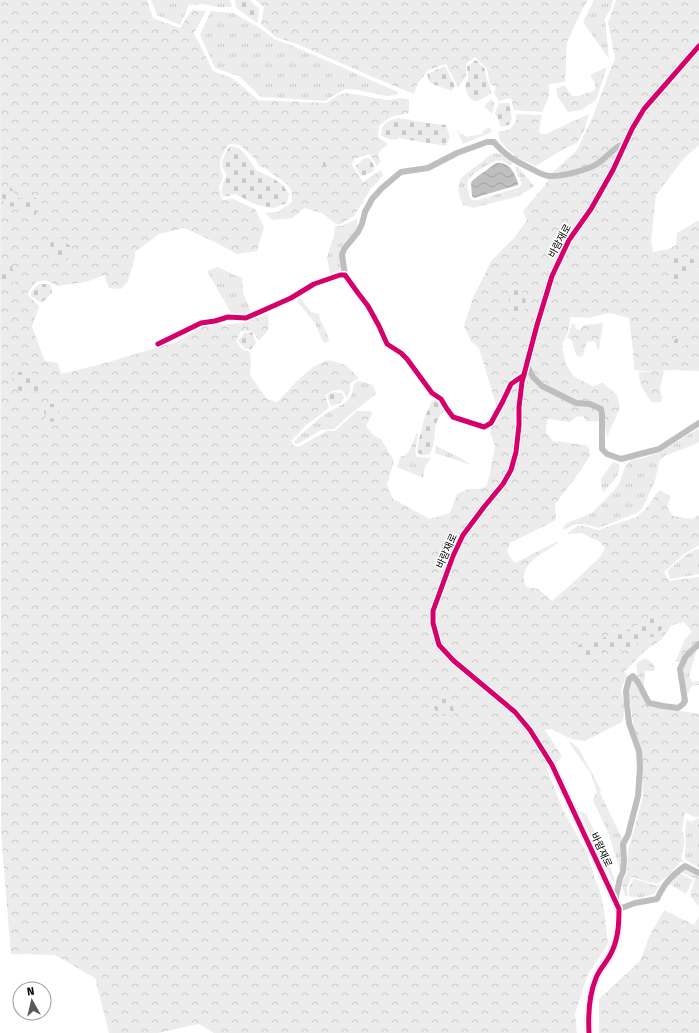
<svg xmlns="http://www.w3.org/2000/svg" width="699" height="1033" font-family="'Fira Sans','Noto Sans KR',sans-serif">
	<defs>
		<pattern id="grass-tufts" width="24" height="20" patternUnits="userSpaceOnUse"><rect width="24" height="20" fill="#ececec"/><path d="M3 7l-1-3M5 7V3M7 7l1-3M15 17l-1-3M17 17v-4M19 17l1-3" fill="none" stroke="#c9c9c9"/></pattern>
		<pattern id="forest-crowns" width="20" height="18" patternUnits="userSpaceOnUse"><rect width="20" height="18" fill="#ececec"/><path d="M2 6a3 3 0 1 1 6 0M12 15a3 3 0 1 1 6 0" fill="none" stroke="#c9c9c9"/></pattern>
		<pattern id="cemetery-stones" width="16" height="16" patternUnits="userSpaceOnUse"><rect width="16" height="16" fill="#ececec"/><path d="M2 7V4a2 2 0 0 1 4 0v3zM10 15v-3a2 2 0 0 1 4 0v3z" fill="#c9c9c9"/></pattern>
		<pattern id="water-waves" width="16" height="10" patternUnits="userSpaceOnUse"><rect width="16" height="10" fill="#bfbfbf"/><path d="M0 5q4-4 8 0t8 0" fill="none" stroke="#a2a2a2"/></pattern>
	</defs>
	<rect width="100%" height="100%" fill="#fff"/>
	<path fill="url(#grass-tufts)" d="M151 0H228L231 2 232 7H219L203 4 189 5 180 25 157 15Z
		M594 0H613L611 8 605 19 609 59 583 22Z
		M211 11 233 13 260 28 274 39 293 46 398 92 397 95 387 96 358 90 345 89 325 101 261 97 239 76 215 68 200 35Z
		M494 153C500 153 509 158 513 163L510 165C507 163 503 160 499 160 492 161 472 174 469 179 465 184 469 192 470 198L473 200H478L520 187 522 183 516 171 515 167H518L534 186 532 188 516 197 473 208 463 205C458 196 457 187 461 178L489 156Z
		M357 219V228L340 248 341 269 340 272 330 274 327 257 334 236 335 226H342Z
		M218 267 234 275 242 277 243 293 251 311C244 315 238 314 231 313L207 271Z
		M300 298 311 312 319 314C320 324 328 331 329 341L324 343 314 322 297 301Z
		M358 381C368 383 375 383 376 394L348 416 334 429 321 430 298 444H295L294 441C304 432 314 422 325 414 331 410 342 406 347 401 352 396 353 391 354 384Z
		M699 428V441L696 444 664 456 659 462 655 481 642 509 637 513 599 528 584 524H576L564 530 563 527 567 523 592 513 618 486 625 467 631 460 643 458 660 452Z
		M417 432 418 434 415 452 417 457 431 458 425 467 423 478 397 467 401 456H405L410 450Z
		M436 446 461 458 471 465 435 453Z
		M613 462 619 464C622 474 610 485 604 492L602 490 601 479Z
		M699 548V574L694 575 670 579 668 572V570L687 554Z
		M695 650 696 653 689 676 692 682 699 681V685L692 686 688 693 687 694C682 676 680 663 695 650Z
		M645 658C650 661 654 663 655 669L653 671H645L644 688 651 700V701C641 689 638 679 636 664L640 661Z
		M571 742 579 749 601 790 600 793 622 838C618 848 624 860 620 871L608 832 594 803 593 799 597 792 590 772 569 743Z
		M579 811 585 813 587 816 608 861 615 880 613 882 610 877Z
		M687 818 690 822 699 818V868L685 859 686 835 685 831Z
		M679 873 693 880 686 894 670 884Z
		M635 879 657 886 661 883 654 894 639 898 629 896V887L633 880Z"/>
	<path fill="url(#forest-crowns)" d="M0 0H147L153 18 180 28 192 10 206 11 194 33 213 71 234 79 258 100 327 103 338 95 347 93 387 100 404 98 409 100V113L390 117 379 126 378 137 388 144 386 146 382 148 378 155 381 161 377 166 370 154 354 159 352 165 363 182 381 170 383 175 377 183 372 187 354 216 340 224H336L322 213 304 208 293 218 272 220 265 213 277 212 292 202V192L288 185 266 169 259 166 255 159 240 145 229 144C221 155 217 163 223 176L219 188 222 200 233 199 255 209 264 227 257 251 237 254 217 243 184 228 159 234 135 252V257L128 281 121 289 109 288 104 275 86 282 57 286 46 280 36 282 27 294 39 306 32 327 45 361 58 363 61 374 102 364 176 342 203 326 242 323 268 314C269 329 270 330 259 340L252 331H241L236 341 242 349 250 352 251 361 250 375 267 399 277 402 298 380 313 367 327 360 346 365 359 378 350 384V391L347 398 342 390H334L325 395 329 408 305 426 291 441 293 445 298 447 327 431H335L357 411H371L372 414 366 426 373 435 381 439 394 461 387 485 393 499 430 519 450 513 457 494 468 489H477L486 487 490 473 495 446 490 432 498 411 479 348 471 341 464 326 474 295 481 282 491 261 514 238 527 220 523 211 545 185 553 172 577 150 593 116 615 58 608 23 616 0H699V145L684 158 656 195 651 240 653 252 669 249 676 245 677 233 699 220V371L666 370 653 372 634 370 633 351 629 318 610 313 588 318 570 317C570 327 568 335 562 344L565 362 573 376 592 386 603 383 617 395 620 408 607 437 604 422 586 421 583 416 576 417 570 422 547 419 546 433 553 441 585 445 589 448 590 456 576 477 555 504 556 520 510 543 507 552 515 563 558 541V543C547 551 526 560 524 575 523 579 525 584 526 587L538 589 552 601 577 579 600 557 605 548 600 542 581 533 568 534 569 532 579 525 599 530 612 525 637 517 649 505 659 490 671 496 667 507 673 516 692 519 699 515V545L684 554 664 572 669 581 699 577V642L687 652 680 662 676 661 685 639 692 632 684 622 672 625 662 639 645 651 624 672 627 674 621 690 624 704V716L622 722 585 741 571 739 551 729 545 730 562 756 559 760 547 769 563 810 587 853 595 879 600 891 604 910 608 944 588 974 575 1013 577 1033H214L199 1024 158 1033H109L95 978 55 955 11 954 1 834Z
		M255 0H588L582 10 567 42 565 82 549 84V97L542 112 514 110 511 98 499 101 494 93 496 87 490 84 487 69 475 57 466 64V77L458 87 446 64 428 70 418 83 414 94 373 77 297 44 276 37 261 24 264 7Z
		M607 67 596 100 581 110 568 112 558 97 556 89 564 85 572 96H579L595 90V83L590 75Z
		M491 99 495 104 492 114 484 106Z
		M516 114 542 115 539 131 541 134H546L589 114 584 131 577 143 565 148 536 166 516 157 500 141 498 132 510 129 516 121Z
		M603 322 599 350 597 349 595 341 587 342 583 355 580 357 576 354 571 339 567 338 571 327V324H575L576 329 580 330 584 325 597 324Z
		M664 371 660 388 662 398 661 402H652C649 399 640 385 640 382 639 379 639 375 639 372H652Z
		M633 680 637 683 642 696 649 706 687 712 699 714V816L696 818 685 812 682 832C687 839 683 848 681 857L684 861 679 863 671 873 657 884 632 877 627 887 628 896H625L622 885 623 880 627 874 628 851 643 797 641 749 634 730 629 694 630 683Z
		M682 870H685L699 877V907L690 895 695 879 681 872Z
		M664 910 694 925 699 916V1033H599V999L640 961 650 935Z"/>
	<path fill="url(#cemetery-stones)" d="M235 0H250L259 9V14L257 23 236 8Z
		M476 60 485 69 486 77 490 87 491 93C486 96 475 106 470 98 467 95 466 89 465 85L468 80 467 66Z
		M445 66 455 86 451 91 430 83 427 74Z
		M499 103H509L512 118 509 125 501 127 495 113Z
		M398 118 428 123 446 125 450 137 446 146 398 138C391 141 387 139 381 135 381 124 388 120 398 118Z
		M230 146 239 148 249 159 256 170 274 179 283 185 289 194 287 203 274 208 257 205 235 194 223 197C220 188 223 183 227 174 225 172 222 168 222 165 222 158 227 151 230 146Z
		M324 156H328L336 162 337 167 328 172 324 171 323 163Z
		M370 158 374 166 373 171C363 177 360 179 356 166L363 159Z
		M10 186 16 195 20 199 25 197 36 198 39 203 35 217 26 216 17 206 6 207C3 200 0 193 3 187Z
		M57 238 63 240 73 249 72 254 65 262 58 263 51 249 50 241Z
		M674 257H689L699 263V267C691 273 684 280 674 281L670 277V262Z
		M5 263 11 265 15 275V283L0 280V264Z
		M39 284H50L52 292 46 299 41 303 31 296V292Z
		M514 288 525 294 526 308 518 320 511 315 508 293Z
		M252 332 256 343 250 350 244 348 238 341 244 333Z
		M677 336 685 337 688 343 682 348H675L673 342Z
		M15 372C30 372 35 370 40 386L37 391 29 394 18 390 11 376Z
		M332 392 342 393 344 397 342 402 331 406 327 396Z
		M436 399 445 410C429 425 439 440 429 455H422L418 453 417 449 424 419 432 401Z
		M49 404H57L60 406 57 420 54 422 46 420 44 411 45 405Z
		M656 618 661 622 662 629 655 636 645 639 642 642 635 643 628 649 622 651 610 649 593 657 583 656 577 647C585 641 591 635 602 639L611 633 622 632 634 628 637 625 647 619Z
		M440 698 452 700 453 705 454 716 438 715 432 704Z"/>
	<path fill="#ececec" d="M489 127 492 132 463 144 457 130H458L460 134H463L467 137 482 134 483 131Z"/>
	<path fill="url(#water-waves)" d="M496 163C510 162 514 172 518 183V185L474 198 472 196 471 183 473 180Z"/>
	<g fill="none" stroke-linecap="round" stroke-linejoin="round">
		<path stroke="#bebebe" stroke-width="6" d="M345 275 342 255 344 249 358 232 362 224 365 212 372 199 382 188 401 172 428 168 457 153 487 142H494C504 155 517 162 532 169 537 172 543 175 549 176 561 177 587 170 597 164 605 159 611 151 619 146L623 148
			M158 344 201 323 215 321 228 317 246 318 291 298 314 284 340 275H345L358 293 368 306 379 326 387 344 401 353 407 359 432 393 441 399 447 409 453 417 484 427 491 423 503 401 511 384 524 375
			M527 366 533 377 542 386 576 403 590 404 601 409 602 414V449L607 454 621 459 659 449 699 423
			M615 901 620 878 623 872 624 861 623 844 628 835 638 796 640 768 639 751 629 723 627 705 626 691 629 679 633 676C640 682 643 694 649 703L663 706 678 708 683 704 685 701 680 669 685 658 688 654 699 644
			M619 909 635 903 657 899C664 884 671 876 685 866L699 873"/>
		<path stroke="#b8b8b8" stroke-width="8" d="M589 1033C588 1014 589 995 596 978 599 970 605 964 609 957 618 942 619 926 619 909L552 765 530 730 515 712 454 661 439 645 433 623V611L453 556 463 535 484 507 503 484 511 470 516 452 519 425V407L522 382 537 325 552 276 569 240 591 209 613 170 632 129 644 109 699 46"/>
		<g stroke="#fff" stroke-width="8">
			<path id="cycleway" d="M158 344 201 323 215 321 228 317 246 318 291 298 314 284 340 275H345L358 293 368 306 379 326 387 344 401 353 407 359 432 393 441 399 447 409 453 417 484 427 491 423 503 401 511 384 524 375
				M589 1033C588 1014 589 995 596 978 599 970 605 964 609 957 618 942 619 926 619 909L552 765 530 730 515 712 454 661 439 645 433 623V611L453 556 463 535 484 507 503 484 511 470 516 452 519 425V407L522 382 537 325 552 276 569 240 591 209 613 170 632 129 644 109 699 46"/>
		</g>
		<use href="#cycleway" stroke="#d6006c" stroke-width="5"/>
	</g>
	<g text-anchor="middle" dominant-baseline="central" stroke-width="3" stroke-linejoin="round" paint-order="stroke">
		<g font-size="10" fill="#000" stroke="#fff">
			<text transform="translate(560 241) rotate(-61)">바람재로</text>
			<text transform="translate(447 551) rotate(-66)">바람재로</text>
			<text transform="translate(601 850) rotate(65)">바람재로</text>
		</g>
	</g>
	<g transform="translate(32 1001) rotate(352)"><circle r="19" fill="#ffffff" stroke="#999999"/>
	<path d="M0-3L7 15L0 10L-7 15Z" fill="#595959"/>
	<text y="-6" font-size="11" font-weight="bold" text-anchor="middle" fill="#000000">N</text>
	</g>
</svg>
